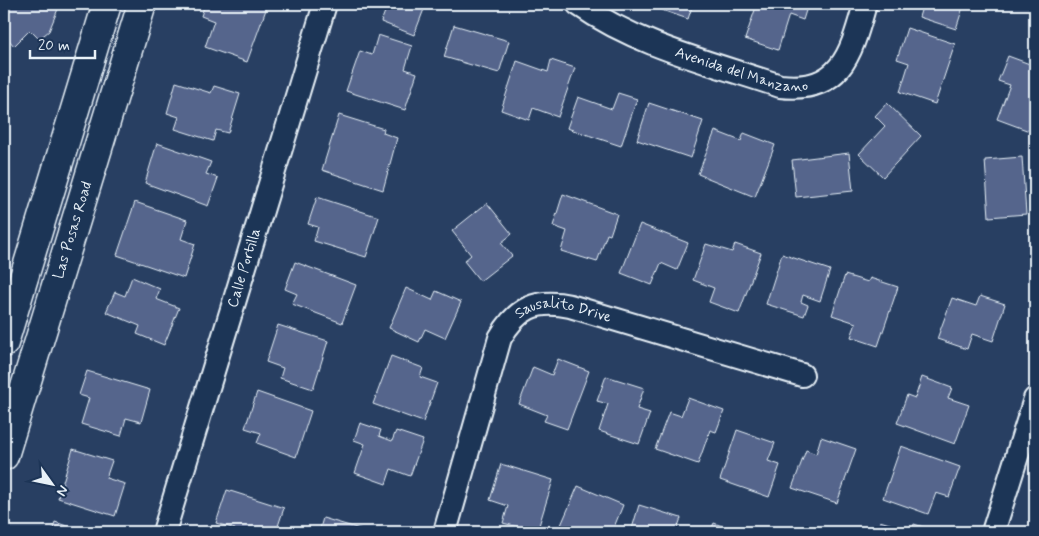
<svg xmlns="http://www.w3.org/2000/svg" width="1039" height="536" font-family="Mynerve,sans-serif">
	<rect width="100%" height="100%" fill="#283f62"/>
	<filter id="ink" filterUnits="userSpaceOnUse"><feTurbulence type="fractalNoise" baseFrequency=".02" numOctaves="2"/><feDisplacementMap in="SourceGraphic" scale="10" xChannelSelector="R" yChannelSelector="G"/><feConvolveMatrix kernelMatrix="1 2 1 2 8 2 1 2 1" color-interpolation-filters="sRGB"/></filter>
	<g filter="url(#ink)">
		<path fill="#54658c" stroke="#e8f1f8" d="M4 4H60L49 31 39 39 30 30 14 46 4 34Z
			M205 4H268L247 62 205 47 214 21 201 16Z
			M388 4H426L414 35 381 22Z
			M644 4H693L688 19Z
			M757 4H808L803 20 789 15 778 50 745 39Z
			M923 4H964L956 29 919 17Z
			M454 25 509 41 499 73 444 57Z
			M907 28 955 44 935 104 900 92 909 63 897 59Z
			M378 35 412 46 405 69 417 73 405 110 346 91 360 51 372 55Z
			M1008 56 1035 66V123L1032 132 997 119 1010 85 998 81Z
			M551 60 575 68 558 117 533 108 529 120 501 110 517 61 548 72Z
			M176 82 211 93 214 86 240 94 228 133 216 130 213 141 175 129 179 117 167 113Z
			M618 93 637 99 621 146 567 128 578 97 612 109Z
			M649 103 703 121 691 158 637 140Z
			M887 103 921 136 883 177 859 154 885 126 875 116Z
			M339 115 384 129 383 133 397 138 383 190 322 170Z
			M715 131 741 141 744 133 775 145 755 197 698 174Z
			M157 143 211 162 206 174 218 178 208 206 145 183Z
			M849 153 853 191 796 197 792 160Z
			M1022 157 1026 214 989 217 985 160Z
			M563 194 617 214 610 235 607 234 597 262 561 251 567 231 553 226Z
			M317 197 379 217 366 257 314 241 318 227 308 224Z
			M135 202 187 220 181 239 195 244 184 278 117 255Z
			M487 203 512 234 501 243 512 256 480 281 464 261 471 255 452 231Z
			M640 224 688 243 677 270 661 263 652 285 621 273Z
			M706 244 732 252 735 244 761 253 739 313 709 302 714 288 693 280Z
			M782 254 830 270 820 301 803 295 801 302 808 305 804 316 766 304Z
			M295 262 356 285 342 323 292 304 297 294 285 289Z
			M845 275 868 282 870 278 898 287 878 346 851 337 856 323 832 315Z
			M132 277 160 289 156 299 179 308 164 345 137 334 140 326 106 312 115 292 125 296Z
			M406 288 432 300 436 291 461 302 445 338 425 329 419 342 389 328Z
			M980 296 1005 304 993 341 972 334 967 349 937 339 952 298 976 306Z
			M278 325 328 341 313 389 280 378 283 368 266 362Z
			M391 356 423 368 420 377 437 383 423 422 373 404Z
			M558 359 589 371 567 429 544 421 547 415 519 404 533 367 552 375Z
			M87 371 150 390 141 422 126 418 121 436 81 424 89 398 79 395Z
			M606 376 644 388 637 409 650 413 639 444 599 431 608 404 597 401Z
			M922 377 952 388 948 398 969 405 955 444 897 423 907 395 915 398Z
			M257 392 311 411 296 457 257 443 261 433 245 428Z
			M688 398 724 411 716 432 710 430 698 464 655 449 669 412 681 416Z
			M360 423 381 430 379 436 392 441 396 431 423 440 410 476 391 469 386 484 355 473 365 444 354 440Z
			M737 430 775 443 768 461 780 465 769 497 720 480Z
			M821 437 856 449 837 503 792 488 806 450 816 454Z
			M901 446 960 467 949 497 936 493 928 514 883 498Z
			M73 449 112 461 106 478 125 484 115 516 58 498Z
			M501 464 553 480 537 532 503 523 508 506 490 500Z
			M578 486 623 505 612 532H558Z
			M227 490 284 508 276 532H234L235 529 216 523Z
			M639 505 681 518 676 532H631Z
			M323 518 370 532H319Z
			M880 521 912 531 914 524 939 532H877Z
			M55 522 84 532H52Z
			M714 523 738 532H710Z
			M89 525 109 532H86Z"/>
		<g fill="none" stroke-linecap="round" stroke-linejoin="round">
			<g stroke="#e8f1f8" stroke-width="26">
				<g id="minor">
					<path id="s1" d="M578 4C638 46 712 63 780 86 842 93 851 53 865 4"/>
					<path id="s2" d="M164 532 325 4"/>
					<path id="s3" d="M445 532 500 338C517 308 536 299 570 306L802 375"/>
					<path d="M993 532 1035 399"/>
				</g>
			</g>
			<g stroke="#e8f1f8" stroke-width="31">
				<g id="major">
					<path d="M4 343 107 4"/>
					<path id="s4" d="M4 456 142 4"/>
				</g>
			</g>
			<use href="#minor" stroke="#1d3557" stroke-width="22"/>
			<use href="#major" stroke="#1d3557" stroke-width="28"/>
		</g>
	</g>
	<g text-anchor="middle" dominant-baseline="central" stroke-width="5" stroke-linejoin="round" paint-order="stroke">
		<g font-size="15" fill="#e8f1f8" stroke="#1d3557">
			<text stroke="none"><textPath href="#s1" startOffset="178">Avenida del Manzano</textPath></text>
			<text stroke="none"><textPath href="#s4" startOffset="236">Las Posas Road</textPath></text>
			<text stroke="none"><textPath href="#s2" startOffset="276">Calle Portilla</textPath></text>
			<text stroke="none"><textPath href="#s3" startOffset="279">Sausalito Drive</textPath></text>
		</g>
	</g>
	<rect width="1039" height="536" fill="none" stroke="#1d3557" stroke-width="20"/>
	<rect x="10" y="10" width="1019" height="516" fill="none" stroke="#e8f1f8" stroke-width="2" filter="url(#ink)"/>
	<g transform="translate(52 484) rotate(123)" stroke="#1d3557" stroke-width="4" paint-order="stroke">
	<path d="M0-4L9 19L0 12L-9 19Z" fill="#e8f1f8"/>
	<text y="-8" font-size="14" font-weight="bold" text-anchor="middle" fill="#e8f1f8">N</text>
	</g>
	<path d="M30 50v8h65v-8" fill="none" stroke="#e8f1f8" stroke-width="2.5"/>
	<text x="38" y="50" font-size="15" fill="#e8f1f8" stroke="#1d3557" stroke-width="4" paint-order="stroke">20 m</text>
</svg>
